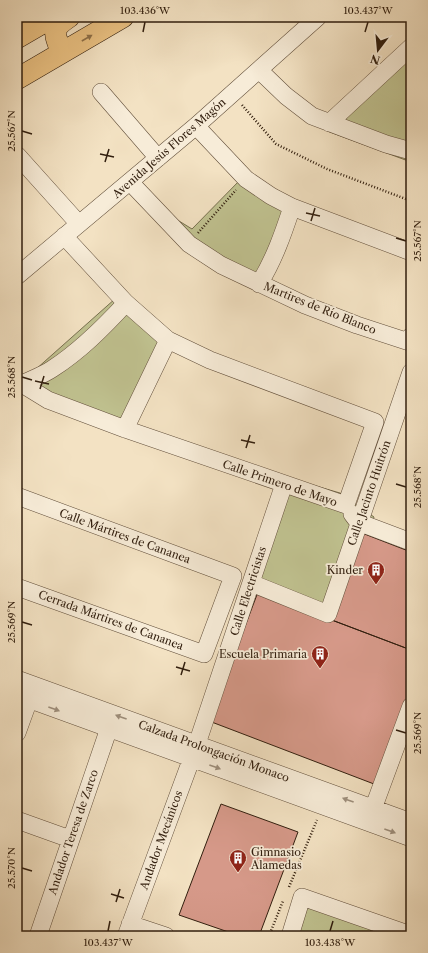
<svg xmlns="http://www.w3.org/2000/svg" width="428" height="953" font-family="'Libre Caslon Text',serif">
	<rect width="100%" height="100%" fill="#f3e2c3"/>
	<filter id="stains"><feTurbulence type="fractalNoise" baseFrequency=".005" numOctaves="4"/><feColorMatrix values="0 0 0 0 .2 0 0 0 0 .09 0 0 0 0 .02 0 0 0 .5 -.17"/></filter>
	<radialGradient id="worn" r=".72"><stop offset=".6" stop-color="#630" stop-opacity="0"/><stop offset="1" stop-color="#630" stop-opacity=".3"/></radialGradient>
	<path fill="#c0c290" stroke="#78704f" d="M411 55V162L327 131Z
		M241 179 294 212 261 290 170 230 179 221 192 229Z
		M116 298 177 337 120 435 17 386Z
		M281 476 340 493 374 517 337 625 243 586Z
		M303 900 373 924 369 936H293Z"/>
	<path fill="#d69989" stroke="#311e0e" d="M362 533 411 552V650L329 619Z
		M258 592 411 650V688L374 784 209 721Z
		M221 804 298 832 259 936H240L179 915Z"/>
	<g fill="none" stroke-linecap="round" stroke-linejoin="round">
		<g stroke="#624f3b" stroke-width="18">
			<path id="minor" d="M259 70 286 96 312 116 386 144 411 151
				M101 92 158 158
				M329 123 411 47
				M196 126 246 179 271 196 292 207 411 252
				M17 155 79 224
				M130 182 189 244 221 265 305 305 357 325 409 342 411 336
				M64 236 126 303 168 340 210 360 375 422 346 505
				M17 276 196 126 318 17
				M259 284C274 260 283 234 292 207
				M17 380 22 384 48 400 125 429 346 505
				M22 384C32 379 43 375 52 369 80 351 103 328 126 303
				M125 429 168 340
				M17 496 233 576 204 654 17 587
				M352 514 358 522 411 542
				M251 583 328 614 411 372
				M17 679 411 822
				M17 695 411 838
				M17 733 33 689
				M373 809 411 706
				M17 820 70 839
				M130 924 166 936
				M38 936 109 728
				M126 936 197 744 284 484
				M290 936 302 897 411 935"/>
		</g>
		<g stroke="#311e0e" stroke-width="22">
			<path id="major" d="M17 38 53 17
				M61 52C55 33 50 30 69 17
				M17 79 123 17"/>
		</g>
		<path stroke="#311e0e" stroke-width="2.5" stroke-dasharray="1 2" stroke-linecap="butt" d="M242 105 276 144 327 169 411 201
			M198 233 236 190
			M289 887 317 820
			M269 936 283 901"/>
		<use href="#minor" stroke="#f7ecd8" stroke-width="17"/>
		<use href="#major" stroke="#eac182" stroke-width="21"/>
	</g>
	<defs><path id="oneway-solid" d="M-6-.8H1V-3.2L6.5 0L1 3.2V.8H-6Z"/></defs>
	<use fill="#8e7048" href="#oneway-solid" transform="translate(87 38) rotate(-30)"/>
	<g fill="#9e8f7d">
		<use href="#oneway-solid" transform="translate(54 709) rotate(20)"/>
		<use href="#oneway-solid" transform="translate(121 717) rotate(-160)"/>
		<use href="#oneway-solid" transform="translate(215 767) rotate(20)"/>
		<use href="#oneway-solid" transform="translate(348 800) rotate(-160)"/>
		<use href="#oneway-solid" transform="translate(390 831) rotate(20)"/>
	</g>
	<path fill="none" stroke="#311e0e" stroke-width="1.5" d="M143 32 145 22M365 32 368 22M22 131 32 134M100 154 114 157M105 162 109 149M306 213 320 216M311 221 315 208M396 238 406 241M22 377 32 380M35 381 49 384M40 389 44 376M241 440 255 443M246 448 250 435M396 484 406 487M22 622 32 625M176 667 190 671M181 675 185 662M396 730 406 733M22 868 32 871M111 894 124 898M116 902 120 889M108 931 110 921M330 931 333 921"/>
	<defs>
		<g id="building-pin" transform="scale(0.9)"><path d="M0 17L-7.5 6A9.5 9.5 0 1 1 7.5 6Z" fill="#8f2418" stroke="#f7ecd8"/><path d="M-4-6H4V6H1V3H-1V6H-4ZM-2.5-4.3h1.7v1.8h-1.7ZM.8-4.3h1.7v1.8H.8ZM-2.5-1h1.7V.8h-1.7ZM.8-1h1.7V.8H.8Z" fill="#fff"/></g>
	</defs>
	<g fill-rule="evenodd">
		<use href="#building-pin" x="376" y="570"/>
		<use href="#building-pin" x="320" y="654"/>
		<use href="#building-pin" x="238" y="858"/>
	</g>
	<g text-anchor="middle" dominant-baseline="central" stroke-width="3.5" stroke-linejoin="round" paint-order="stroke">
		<g font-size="11" fill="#311e0e" stroke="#f7ecd8">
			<text transform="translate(169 148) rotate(-41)">Avenida Jesús Flores Magón</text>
			<text transform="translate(320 308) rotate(22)">Martires de Río Blanco</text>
			<text transform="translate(280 483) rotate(19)">Calle Primero de Mayo</text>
			<text transform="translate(369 493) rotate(-71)">Calle Jacinto Huitrón</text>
			<text transform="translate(125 536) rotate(20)">Calle Mártires de Cananea</text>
			<text transform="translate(248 591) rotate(-72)">Calle Electricistas</text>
			<text transform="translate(111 620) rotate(20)">Cerrada Mártires de Cananea</text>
			<text transform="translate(214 751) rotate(20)">Calzada Prolongación Monaco</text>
			<text transform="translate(73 832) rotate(-71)">Andador Teresa de Zarco</text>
			<text transform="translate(161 840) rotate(-70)">Andador Mecánicos</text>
		</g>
		<g font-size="11" fill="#311e0e" stroke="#f7ecd8" text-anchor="end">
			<text x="363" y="570">Kinder</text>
			<text x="307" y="654">Escuela Primaria</text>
			<text x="251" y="852" text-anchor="start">Gimnasio<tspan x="251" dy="13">Alamedas</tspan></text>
		</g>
	</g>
	<rect width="428" height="953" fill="none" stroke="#f3e2c3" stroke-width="44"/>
	<g transform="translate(378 50) rotate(196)" stroke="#f7ecd8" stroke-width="3" paint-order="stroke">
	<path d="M0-3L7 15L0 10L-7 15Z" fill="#311e0e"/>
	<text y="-6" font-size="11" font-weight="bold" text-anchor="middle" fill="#311e0e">N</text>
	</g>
	<rect x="22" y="22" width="384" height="909" fill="none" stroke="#311e0e" stroke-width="1.5"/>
	<g font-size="10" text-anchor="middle" fill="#311e0e">
		<text x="145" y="14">103.436°W</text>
		<text x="368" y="14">103.437°W</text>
		<text transform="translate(11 131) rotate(-90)" y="4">25.567°N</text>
		<text transform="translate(417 241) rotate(-90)" y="4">25.567°N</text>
		<text transform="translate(11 377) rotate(-90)" y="4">25.568°N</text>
		<text transform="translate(417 487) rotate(-90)" y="4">25.568°N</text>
		<text transform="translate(11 622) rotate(-90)" y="4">25.569°N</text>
		<text transform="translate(417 733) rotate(-90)" y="4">25.569°N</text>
		<text transform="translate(11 868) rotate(-90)" y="4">25.570°N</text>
		<text x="108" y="946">103.437°W</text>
		<text x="330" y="946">103.438°W</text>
	</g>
	<rect width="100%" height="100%" filter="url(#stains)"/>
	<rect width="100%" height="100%" fill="url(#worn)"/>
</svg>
